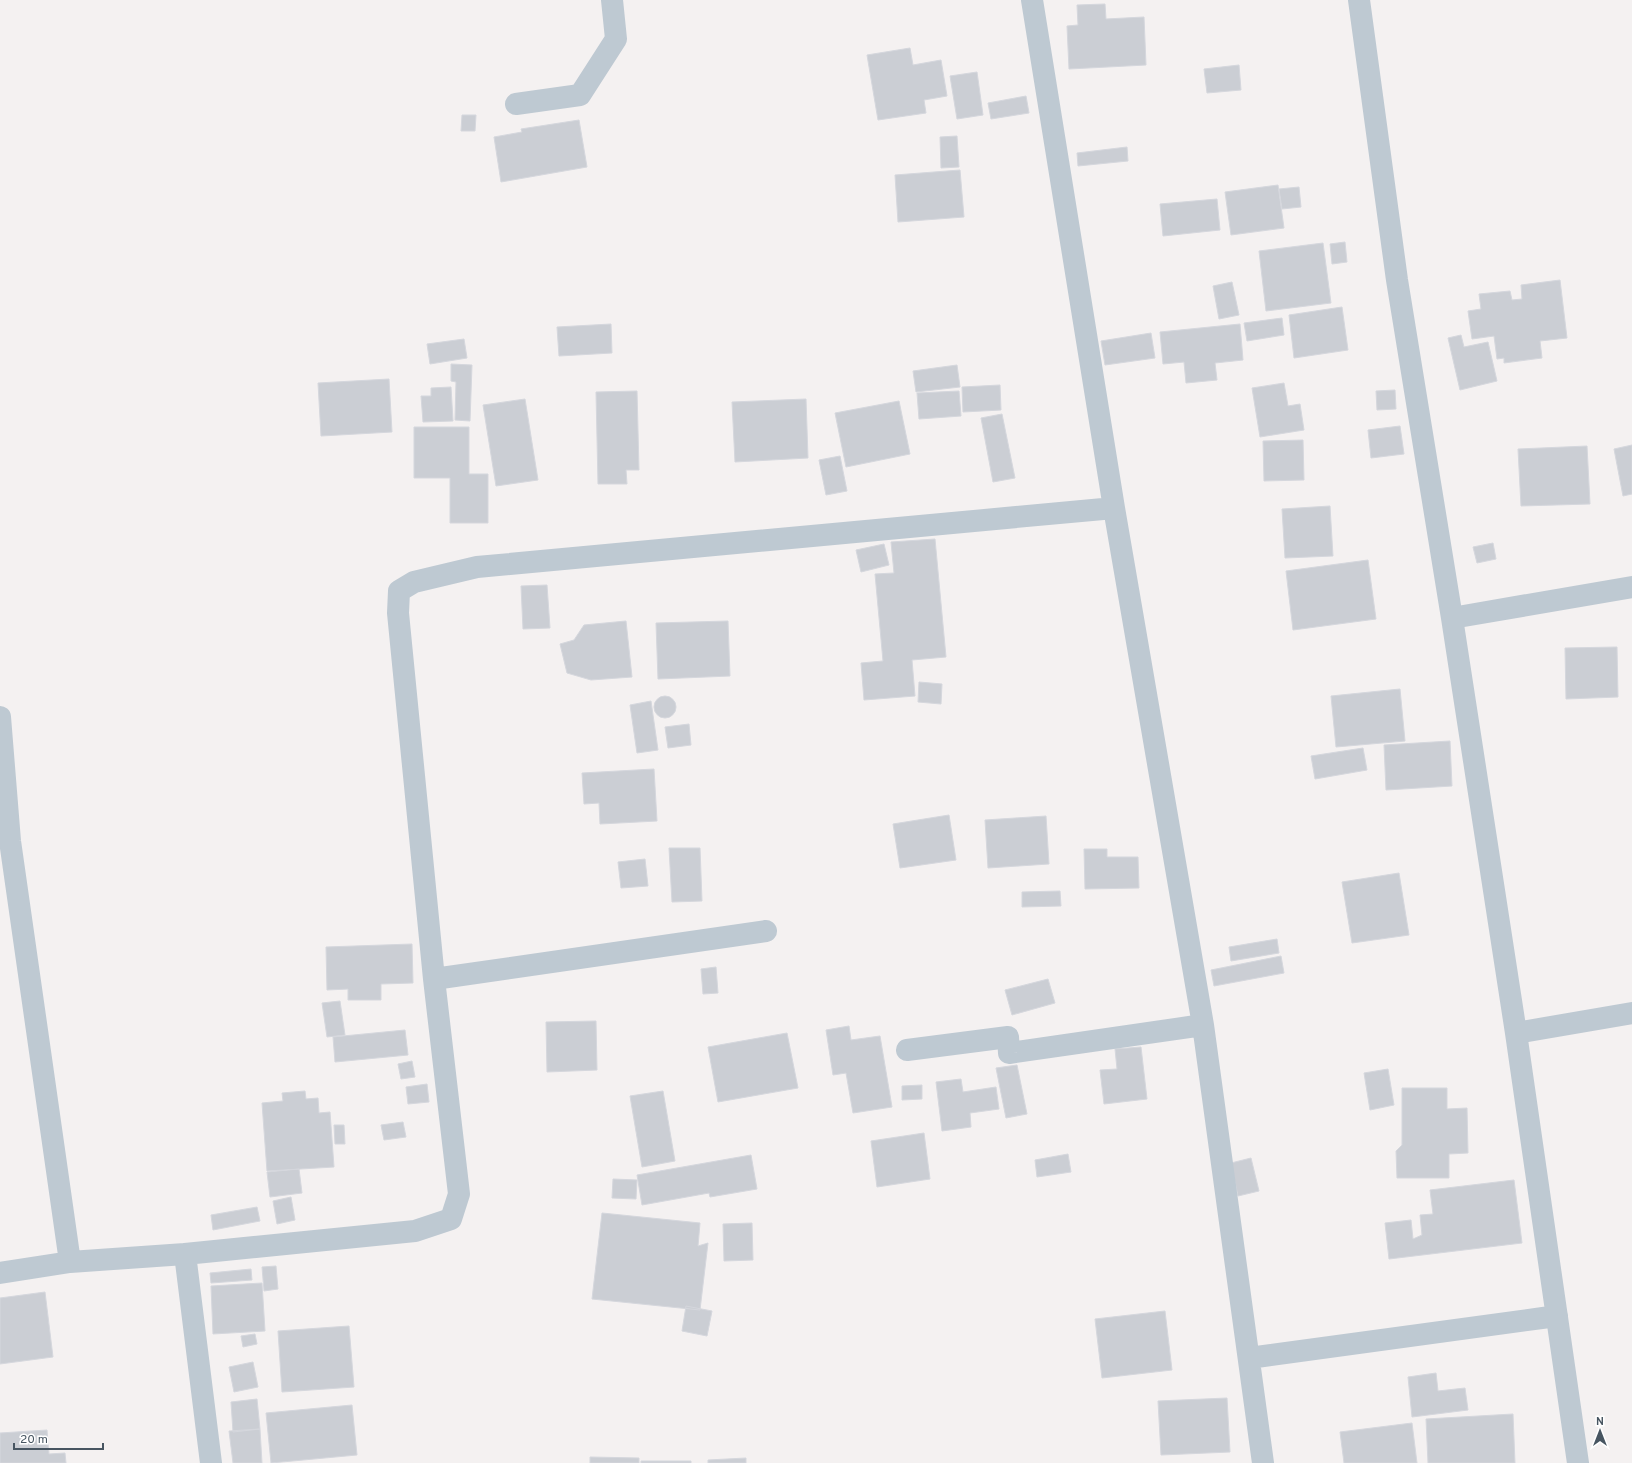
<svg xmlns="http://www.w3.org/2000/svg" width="1632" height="1463" font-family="Overpass,sans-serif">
	<rect width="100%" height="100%" fill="#f4f1f1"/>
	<path fill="#cbced4" stroke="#d5d7dd" d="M1105 4 1106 19 1144 17 1146 65 1069 69 1067 26 1078 25 1077 5Z
		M910 48 913 65 941 60 947 96 924 100 926 113 878 120 867 55Z
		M1239 65 1241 90 1207 93 1204 69Z
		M977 72 983 115 957 119 950 76Z
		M1026 96 1029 113 991 119 988 103Z
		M462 115H476L475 131H461Z
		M579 120 587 167 501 182 494 137 522 132 521 129Z
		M957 136 959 167 941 168 940 137Z
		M1127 147 1128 161 1078 166 1077 153Z
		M960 170 964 217 898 222 895 175Z
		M1278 185 1284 228 1231 235 1225 192Z
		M1299 187 1301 207 1282 209 1279 189Z
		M1217 199 1220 230 1163 236 1160 204Z
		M1345 242 1347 262 1332 264 1330 244Z
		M1323 243 1331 303 1266 311 1259 251Z
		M1560 280 1567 338 1540 341 1542 358 1504 363V358L1497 359 1494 336 1472 339 1468 311 1481 309 1479 294 1510 291 1512 300 1522 299 1521 285Z
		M1232 282 1239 315 1219 319 1213 286Z
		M1342 307 1348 350 1294 358 1289 315Z
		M1282 318 1284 335 1247 341 1244 323Z
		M611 324 612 353 559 356 557 327Z
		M1240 324 1243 360 1215 363 1217 380 1186 383 1184 362 1163 364 1160 332Z
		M1151 333 1155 358 1105 365 1101 341Z
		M1461 335 1464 347 1488 342 1497 381 1460 390 1448 338Z
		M464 339 467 358 430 364 427 344Z
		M451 364 472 365 470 421 455 420 456 382 451 381Z
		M957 365 960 387 916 392 913 371Z
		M389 379 392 432 321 436 318 383Z
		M1284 383 1288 406 1300 404 1304 430 1260 437 1252 388Z
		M1000 385 1001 410 963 412 962 387Z
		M451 387 453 421 423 422 421 396H431V388Z
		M1395 390 1396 409 1377 410 1376 391Z
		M637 391 639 470H626L627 484H598L596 392Z
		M959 391 961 416 919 419 917 393Z
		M525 399 538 480 496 486 483 405Z
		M806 399 808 458 735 462 732 402Z
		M899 401 910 454 846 467 835 413Z
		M1002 414 1015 478 993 482 981 418Z
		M1400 426 1404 454 1371 458 1368 430Z
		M414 427H469V474H488V523H450V478H414Z
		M1303 440 1304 480 1264 481 1263 441Z
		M1632 445V494L1623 496 1614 449Z
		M1587 446 1590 504 1521 506 1518 449Z
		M840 456 847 491 826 495 819 460Z
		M1330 506 1333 556 1285 558 1282 509Z
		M935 539 946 657 912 660 915 696 864 700 861 663 883 661 875 574 894 573 891 542Z
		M1493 543 1496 559 1477 563 1473 547Z
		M884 544 889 565 861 572 856 550Z
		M1368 560 1376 619 1293 630 1286 571Z
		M547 585 550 628 523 629 521 586Z
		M626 621 632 677 591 680 567 673 560 644 574 640 584 625Z
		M728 621 730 676 658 679 656 623Z
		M1617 647 1618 697 1566 699 1565 648Z
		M919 682 942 684 941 704 918 702Z
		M1400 689 1405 741 1336 747 1331 696Z
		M654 707a11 11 0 1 1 22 0a11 11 0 1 1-22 0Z
		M651 701 658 750 637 753 630 705Z
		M689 724 691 745 668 748 665 727Z
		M1450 741 1452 786 1386 790 1384 745Z
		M1363 748 1367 770 1315 779 1311 756Z
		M654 769 657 821 600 824 599 803 584 804 582 773Z
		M949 815 956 860 900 868 893 824Z
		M1046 816 1049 864 988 868 985 820Z
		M669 848H700L702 901 672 902Z
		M1084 849H1107V857H1138L1139 888 1085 889Z
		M645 859 648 886 621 888 618 862Z
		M1399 873 1409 935 1352 943 1342 882Z
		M1060 891 1061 906 1022 907V892Z
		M1277 939 1279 953 1231 961 1229 947Z
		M412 944 413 983 381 984V1000H348V989L327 990 326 947Z
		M1281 956 1284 973 1214 986 1211 970Z
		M716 967 718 993 703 994 701 969Z
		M1048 979 1055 1003 1012 1015 1005 990Z
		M340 1001 345 1035 327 1037 322 1003Z
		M596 1021 597 1070 547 1072 546 1022Z
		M849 1026 851 1040 880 1036 892 1107 853 1113 846 1073 833 1075 826 1030Z
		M405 1030 408 1055 335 1062 333 1037Z
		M787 1033 798 1088 718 1102 708 1047Z
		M1141 1047 1147 1099 1104 1104 1100 1070 1117 1069 1115 1049Z
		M412 1061 415 1077 401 1079 398 1064Z
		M1017 1065 1027 1114 1006 1118 996 1068Z
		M1388 1069 1394 1105 1370 1110 1364 1073Z
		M961 1079 963 1092 996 1087 999 1109 970 1113 971 1127 942 1131 936 1082Z
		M427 1084 429 1102 408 1104 406 1087Z
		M922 1085V1099L902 1100V1086Z
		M1402 1088H1447V1109L1467 1108 1468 1153 1449 1154V1178H1397L1396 1151 1402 1145Z
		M305 1091 306 1099 318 1098 319 1113 330 1112 334 1167 267 1171 262 1103 283 1101 282 1093Z
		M663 1091 675 1161 642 1167 630 1096Z
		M403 1122 406 1137 384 1140 381 1125Z
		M334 1125H344L345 1144H335Z
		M924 1133 930 1179 877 1187 871 1141Z
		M1068 1154 1071 1172 1037 1177 1035 1160Z
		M751 1155 757 1189 710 1197 709 1193 642 1205 637 1175Z
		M1251 1158 1259 1191 1238 1196 1231 1163Z
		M299 1169 302 1193 270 1197 267 1172Z
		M613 1179 637 1180 636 1199 612 1198Z
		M1514 1180 1522 1243 1389 1259 1385 1223 1411 1220 1413 1239 1422 1235 1420 1215 1433 1214 1430 1190Z
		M291 1197 295 1220 277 1224 273 1201Z
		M257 1207 260 1221 213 1230 211 1215Z
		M602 1213 700 1223 698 1246 708 1243 700 1310 592 1299Z
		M752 1223 753 1260 724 1261 723 1224Z
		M276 1266 278 1289 264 1291 262 1267Z
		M251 1269 252 1280 211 1283 210 1273Z
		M262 1283 265 1331 213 1334 211 1286Z
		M45 1292 53 1357 0 1364V1298Z
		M686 1306 712 1311 707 1336 682 1331Z
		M1165 1311 1172 1370 1102 1378 1095 1319Z
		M349 1326 354 1387 282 1392 278 1331Z
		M255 1334 257 1344 243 1347 241 1336Z
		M253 1362 258 1387 234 1392 229 1367Z
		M1436 1373 1438 1391 1465 1388 1468 1410 1412 1417 1408 1377Z
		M1227 1398 1230 1452 1161 1455 1158 1401Z
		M257 1399 260 1429 233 1432 231 1402Z
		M352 1405 357 1455 271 1463 266 1413Z
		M1513 1414 1515 1463H1428L1426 1419Z
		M1412 1423 1417 1463H1344L1340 1432Z
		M260 1429 262 1463H233L229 1431Z
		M47 1430 49 1454 65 1453 66 1463H0V1433Z
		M590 1457 639 1458V1463H590Z
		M746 1458V1463H708V1460Z
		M641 1461H691V1463H641Z"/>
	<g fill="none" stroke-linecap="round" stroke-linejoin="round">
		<path stroke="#bec9d2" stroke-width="22" d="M1032 0 1114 508 1203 1025 1263 1463
			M1359 0 1397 280 1452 618 1516 1033 1578 1463
			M516 104 580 95 616 39 612 0
			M1452 618 1632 587
			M0 717 10 841 70 1262
			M434 979 766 931
			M1516 1033 1632 1013
			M907 1050 1008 1037 1009 1053 1203 1025
			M185 1254 211 1463
			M0 1273 70 1262 185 1254 415 1231 451 1219 459 1194 434 979 398 613 399 591 414 582 477 567 1114 508
			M1249 1358 1557 1316"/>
	</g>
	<g transform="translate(1600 1431)" stroke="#ffffff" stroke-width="3" paint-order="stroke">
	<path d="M0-3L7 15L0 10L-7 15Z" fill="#475561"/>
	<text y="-6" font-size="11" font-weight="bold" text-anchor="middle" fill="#475561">N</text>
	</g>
	<path d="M14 1443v6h89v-6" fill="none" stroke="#475561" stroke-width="2"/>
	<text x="20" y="1443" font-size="12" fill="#475561" stroke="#ffffff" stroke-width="3" paint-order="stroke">20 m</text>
</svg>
